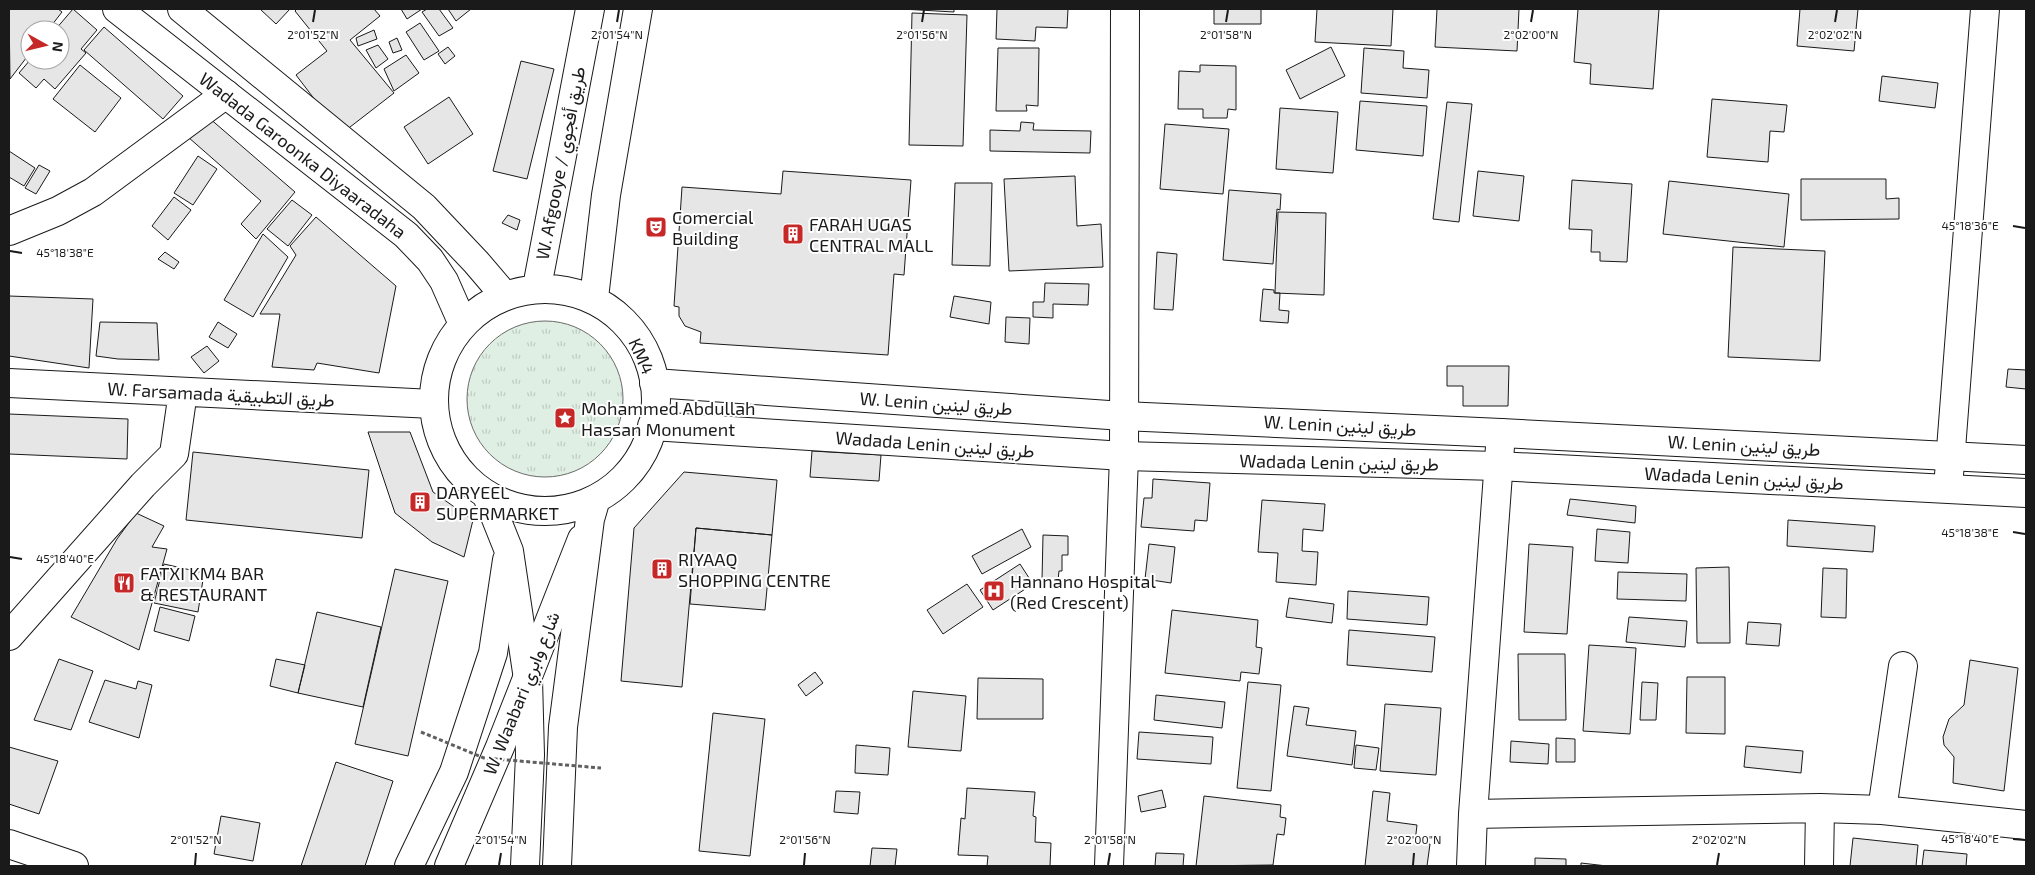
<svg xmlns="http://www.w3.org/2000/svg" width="2035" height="875" font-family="'Exo 2',Vazirmatn,sans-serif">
	<defs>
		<pattern id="grass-tufts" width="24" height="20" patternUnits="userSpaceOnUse" patternTransform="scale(1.25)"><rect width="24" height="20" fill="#e0efe3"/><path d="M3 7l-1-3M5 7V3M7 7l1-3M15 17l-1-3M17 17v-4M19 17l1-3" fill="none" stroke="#c0ccc2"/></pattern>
	</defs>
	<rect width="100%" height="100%" fill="#fff"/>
	<path fill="url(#grass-tufts)" stroke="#6a6a6a" d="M467 399a78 78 0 1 1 156 0a78 78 0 1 1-156 0Z"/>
	<path fill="#e6e6e6" stroke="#1a1a1a" d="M9 9H58L62 12 48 30H30V53L10 79Z
		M73 9 97 30 81 49 86 53 55 89 44 79 36 88 19 73 30 60H60V30H55Z
		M260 9H290L276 24Z
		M297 9H374L380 16 350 40 394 93 341 134 296 75 327 51 295 11Z
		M401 9H422L407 19Z
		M427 9H439L453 28 439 36 422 12Z
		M448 9H471L456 21Z
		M902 9H954V12Z
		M997 9H1068L1067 28 1036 27 1035 41 996 39Z
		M1214 9H1261V24H1214Z
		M1317 9H1393L1391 46 1315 42Z
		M1437 9H1519L1517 51 1435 47Z
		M1578 9H1659L1653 89 1590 84 1591 64 1574 62Z
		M1800 9H1858L1854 51 1797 46Z
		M912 13 967 15 963 146 909 145Z
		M420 23 439 51 424 60 406 32Z
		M104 27 183 96 163 119 84 50Z
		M374 30 377 39 358 46 356 38Z
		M397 38 402 50 393 53 389 42Z
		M378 45 388 59 376 68 366 50Z
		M448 47 455 56 445 64 438 54Z
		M1331 47 1345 76 1300 99 1286 70Z
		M998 48H1039L1038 106 1026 105 1027 111H996Z
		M1364 48 1404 51 1403 68 1429 70 1427 98 1361 93Z
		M406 55 419 73 394 91 384 69Z
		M521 61 554 69 527 179 493 171Z
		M80 65 121 98 95 132 53 99Z
		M1200 65 1236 66V110L1228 109 1227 118H1203V109H1178L1179 71 1200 72Z
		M1882 76 1938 83 1935 108 1879 101Z
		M449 97 473 134 428 164 404 127Z
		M1712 99 1787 105 1784 132 1770 131 1768 162 1707 157Z
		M1360 101 1427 106 1423 156 1356 150Z
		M1447 102 1472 104 1459 222 1433 219Z
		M1280 108 1338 112 1333 173 1276 169Z
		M208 117 295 192 256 239 241 224 261 201 188 137Z
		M1021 122 1034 123 1033 130 1091 131 1090 153 990 151V130L1020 131Z
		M1165 124 1229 129 1223 194 1160 189Z
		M9 151 35 168 24 186 9 177Z
		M198 156 217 169 193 205 174 193Z
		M39 165 50 171 36 194 25 188Z
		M783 171 911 180 904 275 894 274 888 355 700 343 701 332 685 326 679 316V307L674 306 682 187 781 194Z
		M1478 171 1524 176 1519 221 1473 216Z
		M1075 176 1077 226 1101 224 1103 267 1009 271 1004 179Z
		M1801 179H1886V199L1899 198V219L1801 220Z
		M1572 180 1632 184 1627 262 1600 261V252H1591L1592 230 1569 229Z
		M1669 181 1789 194 1784 247 1663 234Z
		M955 183H992L990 266 952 265Z
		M1229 190 1281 194 1280 210 1277 209 1273 264 1223 260Z
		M174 197 191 210 168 240 152 226Z
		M292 200 312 215 288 246 267 229Z
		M1278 212 1326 213 1324 295 1275 293Z
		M508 215 520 220 517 230 502 223Z
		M316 217 396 286 379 373 317 363 314 370 272 367 280 314H260L296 255 290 246Z
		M263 234 288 257 253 317 224 300Z
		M1733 247 1825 251 1820 361 1728 357Z
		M165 252 179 262 174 269 158 259Z
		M1157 252 1177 254 1173 310 1154 309Z
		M1045 283 1089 284 1088 305 1053 304V318L1033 317V302H1044Z
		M1263 289 1274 290V293H1280L1279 310 1289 311 1288 323 1260 321Z
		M9 296 93 299 89 368 9 356Z
		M954 296 991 302 989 324 950 317Z
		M1006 317 1030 318 1029 344 1005 342Z
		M100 322 157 323 159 360 118 359 96 356Z
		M218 322 237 334 228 348 209 337Z
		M207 346 219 361 204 373 191 357Z
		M1447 366H1509L1508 406H1463V386H1447Z
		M2008 369 2026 370V389L2006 387Z
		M9 414 128 419 127 459 9 454Z
		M368 432H410L433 492 473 520 464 557 432 542 395 513Z
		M812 451 881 455 879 481 810 477Z
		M193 452 369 470 362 538 186 520Z
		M684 472 777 480 772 535 696 528 682 687 621 681 634 528Z
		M1153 479 1210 483 1207 521 1195 520 1194 531 1141 527 1144 498H1152Z
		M1570 499 1636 506 1635 523 1567 515Z
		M1262 500 1325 504 1323 531 1303 529 1302 551 1318 552 1316 585 1276 582 1278 553 1258 552Z
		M136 513 164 526 152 547 167 549 139 650 71 617 117 539Z
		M1788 520 1875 526 1873 552 1787 546Z
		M696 528 772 535 765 610 690 604Z
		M1022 529 1031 547 982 574 972 556Z
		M1597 529 1630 532 1628 563 1595 561Z
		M1043 535 1068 536V555H1062V571H1059L1058 580H1042Z
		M1149 544 1175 547 1171 583 1145 579Z
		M1529 544 1573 547 1567 634 1524 632Z
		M164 564 204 573 198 612 154 603Z
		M1020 564 1033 584 993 610 980 590Z
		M1729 567 1730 643H1697L1696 568Z
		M1823 568 1847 569 1846 618 1821 617Z
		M395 569 448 581 408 756 355 744Z
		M1618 572 1687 574 1686 601 1617 599Z
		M967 584 983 607 943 634 927 610Z
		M1348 591 1429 597 1427 625 1347 619Z
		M1289 598 1334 604 1332 623 1286 617Z
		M160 607 195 616 189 641 154 631Z
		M1172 610 1258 620 1256 647 1262 648 1259 674 1241 672 1240 681 1165 673Z
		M317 612 381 627 363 707 298 693Z
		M1629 617 1687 621 1685 647 1626 642Z
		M1748 622 1781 624 1779 646 1746 644Z
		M1349 630 1435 637 1432 672 1347 665Z
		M1589 645 1636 648 1630 734 1583 731Z
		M1518 654H1565L1566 720H1519Z
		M59 659 93 671 71 730 34 720Z
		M276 659 305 665 298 693 270 686Z
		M1970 660 2018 668 2004 791 1953 783 1954 757 1944 745 1943 737 1949 719 1964 705Z
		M815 672 823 683 806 696 798 685Z
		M1687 677H1725V734L1686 733Z
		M978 678 1043 679V719H977Z
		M105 680 136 689 138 681 152 685 139 738 89 722Z
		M1248 682 1281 685 1271 791 1237 788Z
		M1642 682 1658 683 1656 720H1640Z
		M913 691 966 696 961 751 908 747Z
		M1156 695 1225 702 1222 728 1154 720Z
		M1385 704 1441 708 1436 775 1380 771Z
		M1294 706 1309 708 1306 725 1356 731 1352 765 1287 756Z
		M713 713 765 719 750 856 699 851Z
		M1139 732 1213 737 1211 764 1137 759Z
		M1556 738 1575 739V762H1556Z
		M1511 741 1549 744 1548 764 1510 762Z
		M856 745 890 748 888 775 855 773Z
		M1356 745 1379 748 1376 770 1354 768Z
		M1746 746 1803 751 1801 773 1744 767Z
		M9 747 58 761 39 814 9 804Z
		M336 762 393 781 365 866H301Z
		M967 788 1035 792 1033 816 1036 817 1035 842 1051 843 1050 866H987L988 856 958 855 961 818 965 819Z
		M1162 790 1166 807 1141 812 1138 796Z
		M836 791 860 792 858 814 834 812Z
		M1373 791 1390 793 1387 821 1417 825 1415 842 1430 844 1427 866H1365Z
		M1204 796 1281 805 1280 817 1286 818 1284 835 1277 834 1273 865 1196 866Z
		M221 816 260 823 253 861 214 854Z
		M1853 838 1918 845 1916 866H1850Z
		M872 848 897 849 895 866H870Z
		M1924 850 1967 854 1966 866H1922Z
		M1156 853 1184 854 1183 866H1155Z
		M1535 858 1566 859V866H1535Z
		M1581 863 1607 866H1581Z"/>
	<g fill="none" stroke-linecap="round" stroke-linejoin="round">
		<g stroke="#1a1a1a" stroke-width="30">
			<path id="minor" d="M9 231 58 211 93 192 226 94
				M9 383 433 404
				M1948 488 1985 9
				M9 636 143 485 174 454 183 392
				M1882 810 1903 666
				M1473 814 1820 808 1882 810 2026 825
				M9 844 74 866
				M1109 866 1124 456 1125 9
				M1471 866 1473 814 1501 433
				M1819 866 1820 808"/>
		</g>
		<g stroke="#1a1a1a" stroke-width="30">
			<path id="major" d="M117 9 406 235 430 260 444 281 463 324
				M182 9 424 207 476 262 505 296
				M654 383 1123 416 1501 433 2026 460
				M652 426 1124 456 1497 466 2026 493
				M409 866 454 772 493 653 507 560
				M449 866 500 747 582 539"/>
		</g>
		<g stroke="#1a1a1a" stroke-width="30">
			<path id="highway" d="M537 287 590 9
				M434 400a111 111 0 1 1 222 0a111 111 0 1 1-222 0Z
				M594 298 606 195 638 9
				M487 496 509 551 528 679 530 755 525 866
				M557 866 563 727 590 519 595 502"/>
		</g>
		<use href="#minor" stroke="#fff" stroke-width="28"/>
		<use href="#major" stroke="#fff" stroke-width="28"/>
		<use href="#highway" stroke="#fff" stroke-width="28"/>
		<path stroke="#5f5f5f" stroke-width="3" stroke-dasharray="4 2.5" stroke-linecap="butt" d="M421 732 484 758 601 768"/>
	</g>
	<path fill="none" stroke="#1a1a1a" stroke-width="2" d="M313 22 315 10M617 22 619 10M922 22 924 10M1226 22 1228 10M1531 22 1533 10M1835 22 1837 10M2013 226 2025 228M10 251 22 253M2013 532 2025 534M10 557 22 559M2013 839 2025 840M195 865 196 853M499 865 501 853M804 865 805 853M1108 865 1110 853M1413 865 1414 853M1717 865 1719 853"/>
	<defs>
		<g id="theatre-square" transform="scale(1.125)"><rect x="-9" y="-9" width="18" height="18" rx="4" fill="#c62828" stroke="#fff"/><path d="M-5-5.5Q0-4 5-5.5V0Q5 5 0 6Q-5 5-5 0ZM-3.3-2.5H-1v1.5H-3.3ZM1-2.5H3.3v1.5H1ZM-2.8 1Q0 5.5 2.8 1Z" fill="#fff"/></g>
		<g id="building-square" transform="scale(1.125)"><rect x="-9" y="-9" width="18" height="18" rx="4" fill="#c62828" stroke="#fff"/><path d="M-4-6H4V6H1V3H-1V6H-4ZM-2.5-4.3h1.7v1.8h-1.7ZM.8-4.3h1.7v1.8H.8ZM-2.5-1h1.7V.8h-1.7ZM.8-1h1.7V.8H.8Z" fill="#fff"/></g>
		<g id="sight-square" transform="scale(1.125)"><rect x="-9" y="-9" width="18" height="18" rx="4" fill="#c62828" stroke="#fff"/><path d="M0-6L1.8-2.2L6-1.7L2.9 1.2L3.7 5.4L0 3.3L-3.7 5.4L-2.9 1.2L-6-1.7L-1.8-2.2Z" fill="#fff"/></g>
		<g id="restaurant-square" transform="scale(1.125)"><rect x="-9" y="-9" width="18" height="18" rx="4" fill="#c62828" stroke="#fff"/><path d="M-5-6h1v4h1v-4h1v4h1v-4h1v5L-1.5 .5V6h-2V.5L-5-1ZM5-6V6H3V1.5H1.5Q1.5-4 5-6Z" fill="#fff"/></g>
		<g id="hospital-square" transform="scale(1.125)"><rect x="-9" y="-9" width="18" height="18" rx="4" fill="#c62828" stroke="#fff"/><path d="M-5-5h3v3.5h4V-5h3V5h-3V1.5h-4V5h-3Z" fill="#fff"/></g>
	</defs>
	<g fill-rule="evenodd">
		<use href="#theatre-square" x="656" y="227"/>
		<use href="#building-square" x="793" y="234"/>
		<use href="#sight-square" x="565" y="418"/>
		<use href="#building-square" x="420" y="502"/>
		<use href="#building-square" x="662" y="569"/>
		<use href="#restaurant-square" x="124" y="583"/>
		<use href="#hospital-square" x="994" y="591"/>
	</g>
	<g text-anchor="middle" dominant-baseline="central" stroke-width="4" stroke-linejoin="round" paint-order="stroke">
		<g font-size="18" fill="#1a1a1a" stroke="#fff">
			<text transform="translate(303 155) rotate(38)">Wadada Garoonka Diyaaradaha</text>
			<text transform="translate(560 163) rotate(-79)">W. Afgooye / طريق أفجوي</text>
			<text transform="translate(642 356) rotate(66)">KM4</text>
			<text transform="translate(221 394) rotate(3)">W. Farsamada طريق التطبيقية</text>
			<text transform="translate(936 403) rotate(4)">W. Lenin طريق لينين</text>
			<text transform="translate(1340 425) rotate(3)">W. Lenin طريق لينين</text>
			<text transform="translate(935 444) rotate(4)">Wadada Lenin طريق لينين</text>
			<text transform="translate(1744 445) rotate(3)">W. Lenin طريق لينين</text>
			<text transform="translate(1339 462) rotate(1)">Wadada Lenin طريق لينين</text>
			<text transform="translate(1744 478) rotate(3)">Wadada Lenin طريق لينين</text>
			<text transform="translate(521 693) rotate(-68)">W. Waabari شارع وابري</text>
		</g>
		<g font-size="18" fill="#1a1a1a" stroke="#fff" text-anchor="start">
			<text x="672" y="217">Comercial<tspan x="672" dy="21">Building</tspan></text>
			<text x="809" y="224">FARAH UGAS<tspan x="809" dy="21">CENTRAL MALL</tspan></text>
			<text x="581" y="408">Mohammed Abdullah<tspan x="581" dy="21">Hassan Monument</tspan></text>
			<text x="436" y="492">DARYEEL<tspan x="436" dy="21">SUPERMARKET</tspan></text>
			<text x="678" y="559">RIYAAQ<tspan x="678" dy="21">SHOPPING CENTRE</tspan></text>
			<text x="140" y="573">FATXI KM4 BAR<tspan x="140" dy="21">&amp; RESTAURANT</tspan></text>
			<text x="1010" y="581">Hannano Hospital<tspan x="1010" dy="21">(Red Crescent)</tspan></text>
		</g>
	</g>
	<g font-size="12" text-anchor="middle" fill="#1a1a1a" stroke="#fff" stroke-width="4" stroke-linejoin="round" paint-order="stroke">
		<text x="313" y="39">2°01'52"N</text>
		<text x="617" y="39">2°01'54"N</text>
		<text x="922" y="39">2°01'56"N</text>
		<text x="1226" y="39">2°01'58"N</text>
		<text x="1531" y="39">2°02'00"N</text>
		<text x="1835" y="39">2°02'02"N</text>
		<text x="1970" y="230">45°18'36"E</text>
		<text x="65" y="257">45°18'38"E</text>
		<text x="1970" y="537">45°18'38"E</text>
		<text x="65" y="563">45°18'40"E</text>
		<text x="1970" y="843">45°18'40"E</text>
		<text x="196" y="844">2°01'52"N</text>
		<text x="501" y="844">2°01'54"N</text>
		<text x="805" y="844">2°01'56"N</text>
		<text x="1110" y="844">2°01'58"N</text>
		<text x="1414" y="844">2°02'00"N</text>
		<text x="1719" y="844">2°02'02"N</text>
	</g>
	<rect width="2035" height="875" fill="none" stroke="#1a1a1a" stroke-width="20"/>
	<g transform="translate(45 45) rotate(98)"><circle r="24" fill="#ffffff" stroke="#a3a3a3"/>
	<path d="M0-4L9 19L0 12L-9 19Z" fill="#c62828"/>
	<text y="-8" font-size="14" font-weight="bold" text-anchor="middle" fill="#1a1a1a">N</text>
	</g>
</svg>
